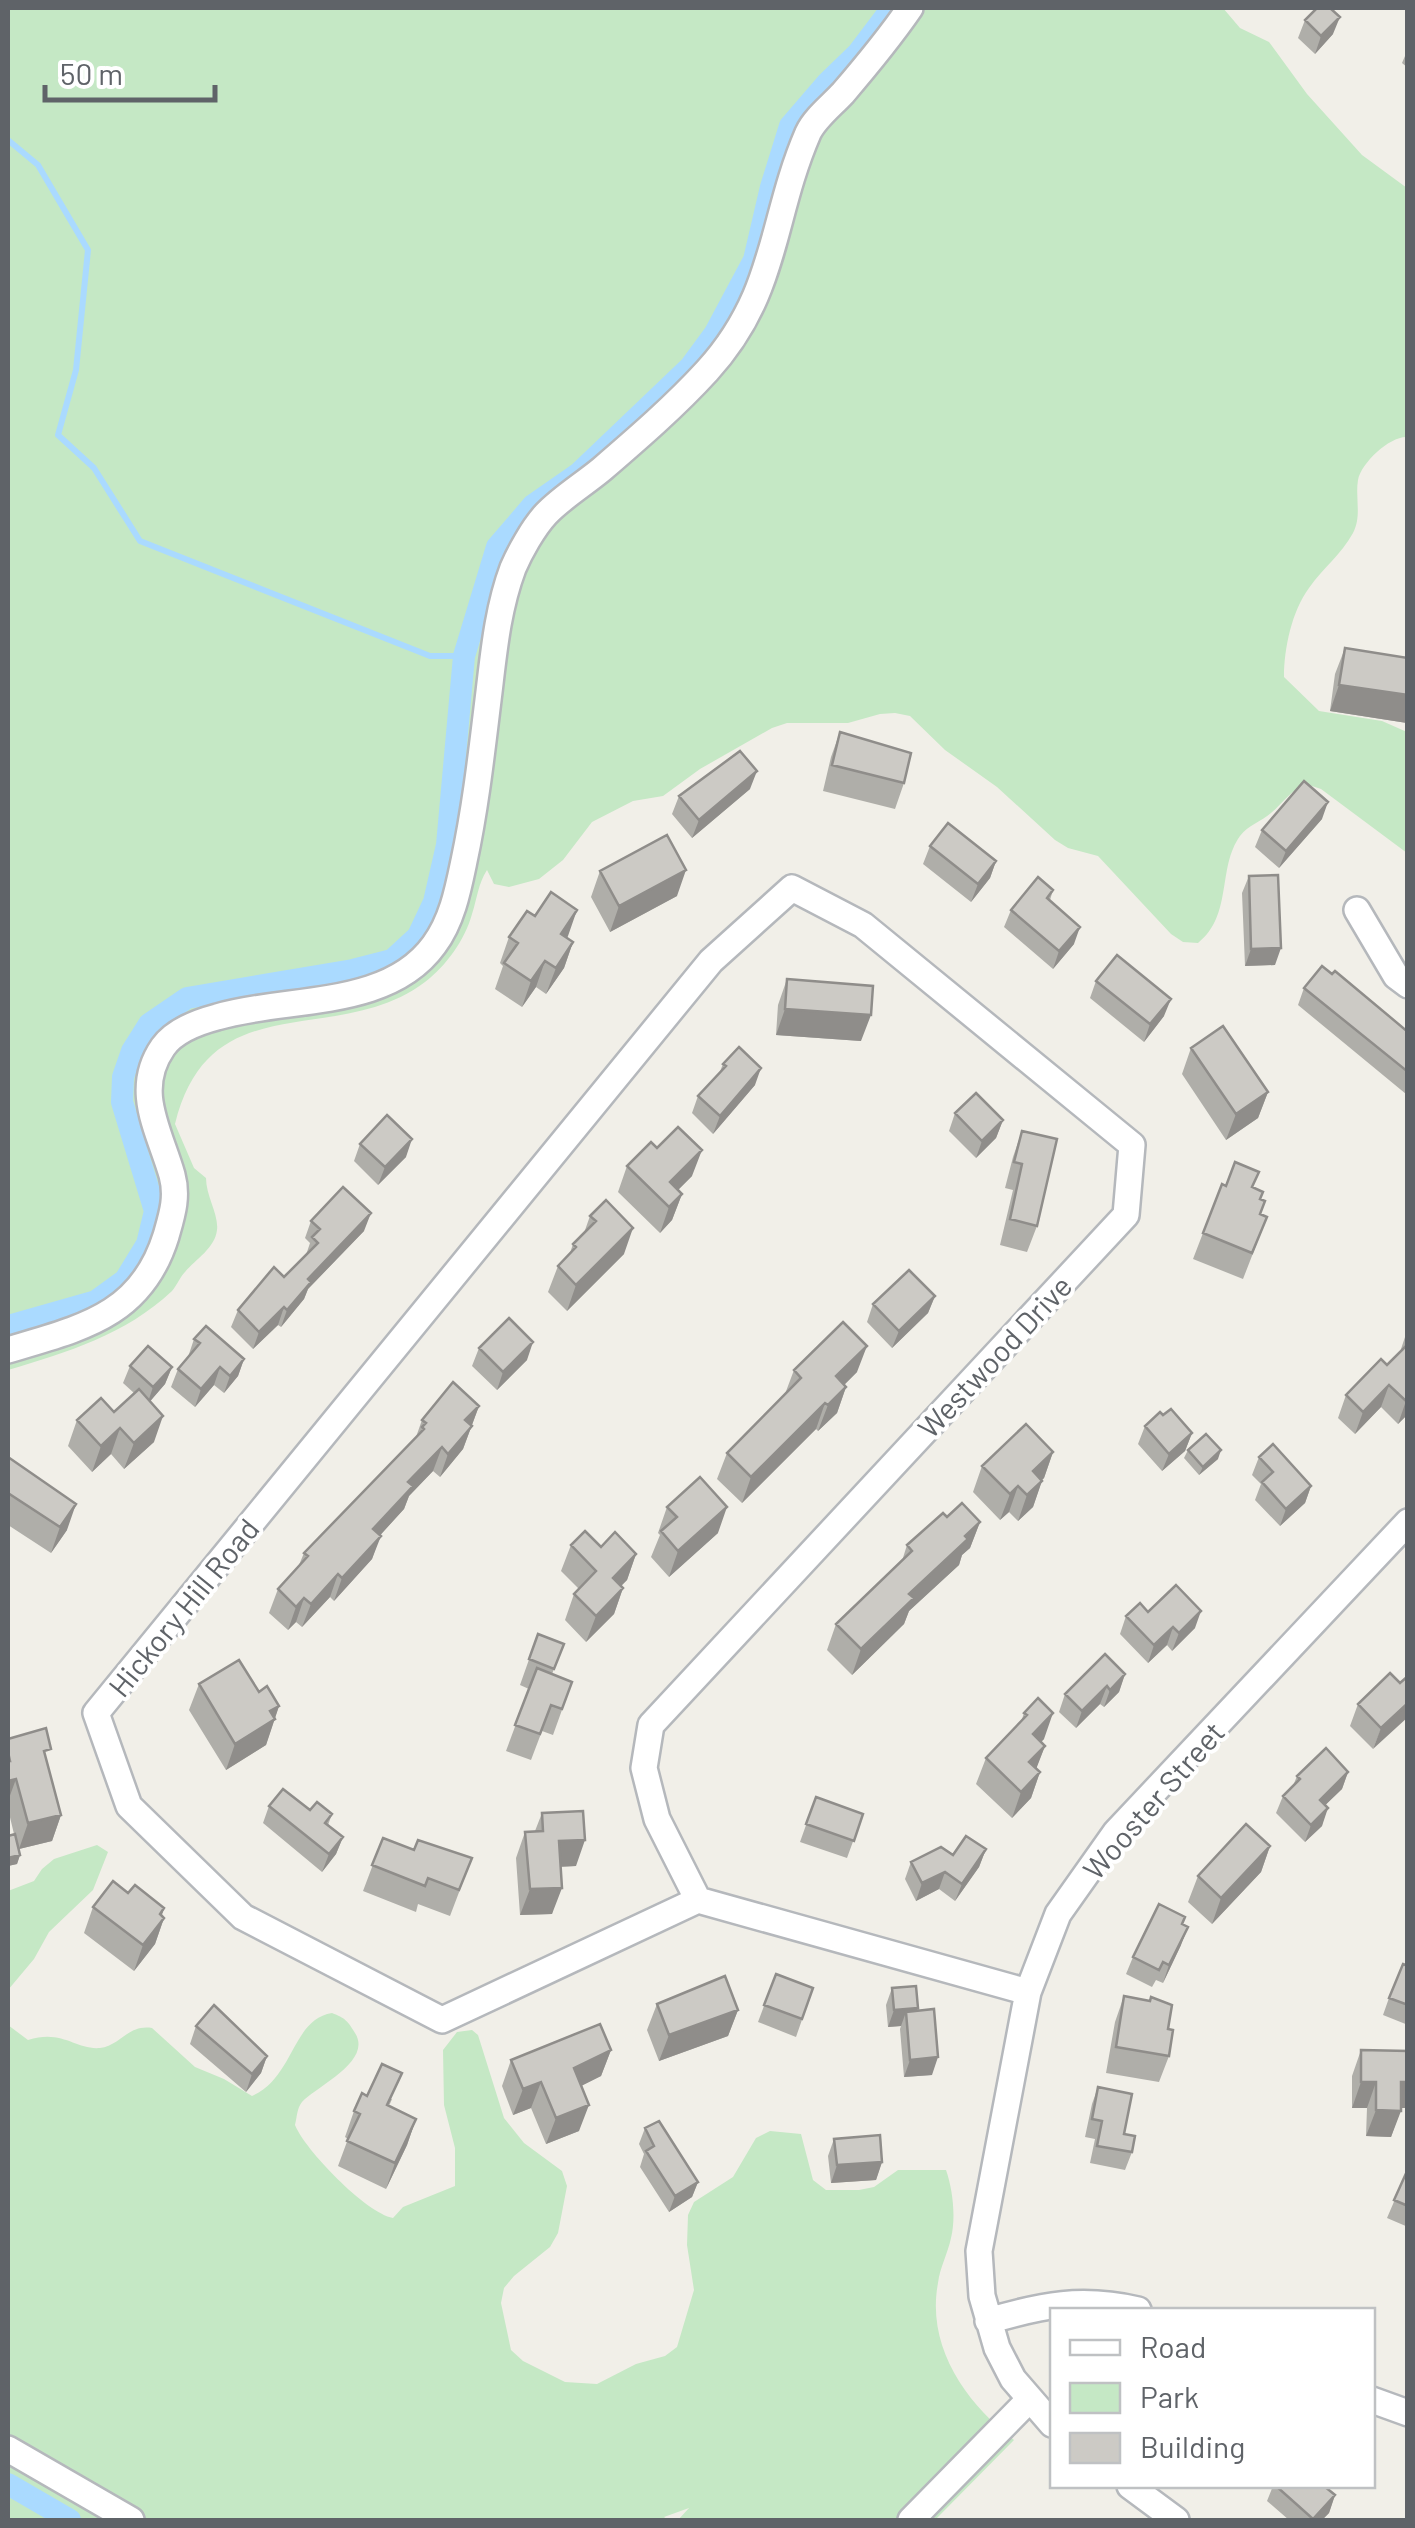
<svg xmlns="http://www.w3.org/2000/svg" width="1415" height="2528" font-family="Barlow,sans-serif">
	<rect width="100%" height="100%" fill="#f1efe8"/>
	<path fill="#c5e8c5" d="M8 8H1223L1240 28 1269 42 1307 94 1362 155 1407 188V437C1390 436 1361 463 1358 480 1355 498 1362 516 1353 533 1341 555 1323 568 1309 588 1292 611 1284 648 1284 677L1319 711 1382 721 1407 732V853L1321 789 1306 784C1290 791 1284 802 1271 813 1261 822 1248 825 1240 836 1217 868 1233 915 1198 943L1183 942 1171 934 1098 856 1068 848 1055 840 997 787 945 750 910 716 895 713 880 714 848 723H787L772 728 700 769 663 796 633 801 592 822 563 860 539 879 509 887 494 884 487 870C478 884 477 899 472 914 465 940 446 966 425 982 336 1049 210 982 175 1124L194 1168 206 1178C206 1196 219 1215 217 1230 215 1248 196 1259 185 1272 180 1277 177 1285 172 1291 125 1335 68 1352 8 1370Z
		M97 1845 108 1852 93 1890 49 1932 34 1959 8 1990V1891L34 1881 42 1869 54 1859Z
		M332 2013C345 2018 348 2021 355 2033 373 2061 317 2086 302 2102 297 2108 297 2117 295 2125 305 2150 366 2213 393 2218L403 2207 455 2186V2148L444 2105 443 2050 457 2032 472 2030 478 2035 504 2118 524 2143 562 2171 567 2186 558 2233 550 2247 514 2276 504 2288 501 2303 511 2350 523 2361 565 2382 597 2384 636 2364 665 2356 677 2347 694 2290 687 2245 688 2215 694 2202 733 2177 756 2138 770 2131 801 2134 813 2180 826 2190H859L874 2187 898 2170H946C953 2190 956 2218 951 2238 948 2253 940 2267 938 2283 926 2347 966 2403 1014 2440L935 2520H678L689 2508 664 2517 668 2520H8V2025L28 2040C63 2029 75 2050 100 2048 120 2046 128 2024 152 2028L195 2067 224 2079 252 2096C294 2078 292 2019 332 2013Z"/>
	<g fill="none" stroke-linecap="round" stroke-linejoin="round">
		<path stroke="#aadaff" stroke-width="6" d="M8 140 38 165 88 250 76 370 58 435 94 468 140 541 430 656H464"/>
		<path stroke="#aadaff" stroke-width="22" d="M8 1326 96 1301 125 1280 147 1244 155 1211 122 1102 123 1077 132 1051 149 1024 187 998 353 970 392 960 418 936 434 902 447 845 464 656 497 547 533 505 579 473 690 367 715 333 754 260 771 187 790 126 827 83 858 53 892 8
			M8 2484 70 2520"/>
		<g stroke="#b5b8bc" stroke-width="30">
			<path id="minor" d="M1357 910 1396 976 1408 985
				M8 1350C80 1328 141 1317 166 1236 172 1215 178 1197 172 1175 159 1130 133 1090 163 1047 175 1030 198 1022 217 1017 286 996 387 1010 434 945 452 921 458 890 464 861 476 805 482 749 489 692 494 650 498 608 513 568 520 552 533 528 546 514 561 498 584 484 602 469 638 438 675 406 707 371 778 293 770 221 808 133 815 118 832 105 843 93 867 65 890 37 910 8
				M698 1900 657 1819 644 1768 651 1725 1126 1215 1132 1145 863 925 792 888 711 961 96 1713 129 1806 243 1917 442 2020 698 1900 1028 1992
				M988 2321C1042 2305 1082 2297 1138 2310
				M1372 2400 1408 2413
				M1052 2424 1013 2379 997 2348 982 2296 979 2251 1028 1992 1058 1914 1116 1832 1408 1522
				M8 2449 131 2520
				M1130 2486 1176 2520
				M911 2520 1029 2400"/>
		</g>
		<use href="#minor" stroke="#fff" stroke-width="25"/>
	</g>
	<path fill="#afaea9" d="M1305 20 1333 34 1315 54 1298 38Z
		M1408 49V68L1402 63Z
		M1345 648 1407 723 1330 711 1335 674Z
		M840 732 904 783 895 809 823 791 831 757Z
		M750 789 692 838 672 814 679 796Z
		M1322 819 1279 868 1255 847 1262 830Z
		M930 846 996 861 990 878 971 902 923 864Z
		M600 871 677 896 610 932 591 897Z
		M1249 876 1275 965 1245 966 1242 893Z
		M1053 890 1050 900 1074 944 1053 969 1004 927 1011 910Z
		M568 936 566 938 573 942 564 968 546 994 536 987 522 1007 495 989 503 966 500 963 509 937Z
		M787 979 861 1041 776 1035 778 1005Z
		M1096 981 1164 1016 1144 1042 1090 998Z
		M1304 988 1408 1032 1406 1094 1298 1005Z
		M1191 1048 1268 1092 1258 1118 1226 1140 1182 1074Z
		M723 1064 755 1085 713 1134 692 1113 698 1096 719 1074Z
		M955 1113 1003 1120 996 1138 976 1158 949 1131Z
		M1022 1131 1037 1226 1027 1252 1000 1245 1013 1190 1005 1188 1013 1157Z
		M360 1144 406 1157 378 1185 354 1161Z
		M657 1148 692 1176 678 1190 682 1194 672 1220 660 1233 618 1192 627 1166Z
		M1226 1186 1253 1188 1261 1199 1257 1243 1243 1279 1193 1259 1203 1233Z
		M590 1216 624 1254 567 1311 548 1292 558 1266 570 1253 573 1244 584 1233Z
		M311 1221 364 1231 308 1289 304 1299 281 1327 278 1325 253 1349 231 1327 238 1310 284 1277 306 1255 310 1243 305 1238Z
		M935 1296 928 1313 892 1348 867 1322 873 1304Z
		M1408 1328V1414L1398 1424 1381 1407 1355 1434 1338 1418 1346 1395 1387 1365 1400 1352Z
		M194 1339 244 1359 238 1376 224 1393 214 1385 195 1407 171 1387 178 1369 188 1357Z
		M479 1348 527 1360 497 1390 472 1366Z
		M130 1366 172 1367 165 1384 150 1401 154 1442 124 1469 111 1454 92 1472 68 1446 77 1420 114 1412 134 1393 123 1383Z
		M794 1370 857 1372 844 1385 846 1387 837 1413 818 1431 816 1429 742 1503 717 1479 727 1453 785 1394Z
		M479 1406 463 1449 440 1477 433 1471 409 1496 404 1509 380 1535 372 1559 334 1601 330 1597 302 1627 296 1622 288 1630 269 1613 278 1589 299 1565 304 1553 416 1437 422 1420Z
		M1163 1415 1192 1433 1185 1451 1162 1471 1138 1444 1145 1426Z
		M1188 1450 1218 1459 1199 1475 1184 1458Z
		M1053 1452 1044 1478 1042 1480 1033 1507 1018 1521 1009 1512 1000 1520 973 1492 982 1466Z
		M8 1457 67 1530 51 1553 8 1525Z
		M1259 1457 1311 1486 1305 1503 1280 1526 1255 1500 1261 1484 1252 1475Z
		M667 1507 718 1533 669 1577 651 1557 660 1535 658 1533Z
		M947 1517 980 1522 970 1548 962 1555 959 1565 909 1611 904 1624 852 1675 827 1650 836 1624 902 1561 907 1545Z
		M571 1545 601 1547 636 1554 627 1580 621 1586 623 1588 614 1614 586 1642 565 1620 574 1594 579 1589 561 1571Z
		M1148 1612 1195 1628 1172 1651 1167 1645 1148 1663 1120 1634 1126 1616Z
		M538 1634 564 1644 552 1674 572 1682 553 1735 542 1731 531 1760 506 1751 529 1689 520 1685Z
		M1125 1674 1119 1692 1104 1707 1100 1704 1076 1728 1059 1712 1065 1694Z
		M1400 1683 1373 1749 1350 1726 1358 1704Z
		M199 1684 259 1692 279 1706 266 1745 226 1770 189 1710Z
		M1024 1713 1044 1739 1041 1742 1045 1746 1036 1768 1040 1772 1031 1798 1012 1818 976 1784 986 1758 1021 1722Z
		M8 1739 47 1760 61 1815 52 1841 19 1849 20 1855 17 1864 8 1866V1836L14 1834 8 1809Z
		M1348 1772 1342 1789 1325 1805 1322 1826 1305 1842 1276 1813 1283 1796 1293 1786 1297 1776Z
		M816 1797 863 1814 847 1858 800 1842Z
		M269 1806 332 1814 328 1825 343 1837 336 1854 322 1872 263 1823Z
		M542 1813 576 1866 560 1867 552 1914 520 1915 516 1858 525 1832 535 1831Z
		M383 1838 414 1850 472 1858 450 1916 418 1904 416 1912 363 1891Z
		M1270 1846 1261 1872 1212 1924 1188 1902 1198 1876Z
		M986 1849 979 1867 955 1901 939 1889 916 1901 905 1879 911 1862Z
		M128 1893 164 1908 162 1915 164 1918 155 1944 134 1971 84 1933 93 1907Z
		M1182 1925 1181 1945 1163 1983 1156 1980 1152 1987 1126 1974 1133 1957Z
		M1408 1966V2025L1383 2015 1389 1998Z
		M776 1974 813 1988 796 2037 758 2022Z
		M892 1988 917 2011 932 2075 904 2077 900 2029 901 2026 888 2027 886 2005Z
		M1124 1996 1169 2056 1159 2082 1106 2073 1115 2022Z
		M657 2004 738 2010 728 2036 659 2061 647 2030Z
		M196 2026 267 2056 261 2073 246 2092 190 2044Z
		M611 2050 601 2076 581 2086 579 2131 546 2144 531 2108 513 2115 502 2086 511 2060Z
		M1361 2050 1408 2051V2108H1401L1391 2137 1366 2136 1367 2108H1352V2076Z
		M1098 2087 1132 2152 1125 2170 1090 2163 1095 2139 1085 2137 1092 2104Z
		M367 2096 392 2099 389 2106 416 2119 407 2145 386 2189 338 2166 348 2139 345 2137 354 2111Z
		M645 2128 698 2182 692 2197 669 2212 640 2167 644 2154 639 2144Z
		M834 2139 882 2162 876 2180 831 2183 828 2156Z
		M1408 2169V2227L1387 2218Z
		M1273 2486H1324L1335 2495 1329 2513 1322 2520H1289L1267 2501Z"/>
	<path fill="#8f8d8a" d="M1340 17 1333 34 1315 54 1321 36Z
		M1339 685 1408 695 1407 723 1330 711Z
		M757 771 750 789 692 838 699 820Z
		M1328 802 1322 819 1279 868 1286 851Z
		M996 861 990 878 971 902 978 884Z
		M686 870 677 896 610 932 619 906Z
		M577 910 568 936 551 960 561 934Z
		M1080 927 1074 944 1053 969 1059 951Z
		M573 942 564 968 546 994 556 968Z
		M1281 948 1275 965 1245 966 1251 949Z
		M545 961 536 987 522 1007 531 981Z
		M1171 999 1164 1016 1144 1042 1150 1024Z
		M785 1009 871 1015 861 1041 776 1035Z
		M761 1068 755 1085 713 1134 720 1116Z
		M1268 1092 1258 1118 1226 1140 1236 1114Z
		M1003 1120 996 1138 976 1158 982 1141Z
		M412 1139 406 1157 378 1185 385 1167Z
		M702 1150 692 1176 665 1203 670 1182Z
		M682 1194 672 1220 660 1233 669 1207Z
		M371 1213 364 1231 308 1289 304 1299 281 1327 287 1310 308 1279Z
		M633 1228 624 1254 567 1311 576 1285Z
		M935 1296 928 1313 892 1348 899 1331Z
		M284 1307 278 1325 253 1349 259 1332Z
		M533 1342 527 1360 497 1390 503 1372Z
		M867 1346 857 1372 827 1402 836 1376Z
		M244 1359 238 1376 224 1393 230 1376Z
		M172 1367 165 1384 147 1405 153 1387Z
		M220 1367 214 1385 195 1407 201 1389Z
		M1389 1385 1381 1407 1355 1434 1363 1412Z
		M846 1387 837 1413 818 1431 828 1405Z
		M1408 1400V1414L1398 1424 1406 1401Z
		M825 1403 816 1429 742 1503 751 1477Z
		M479 1406 463 1449 440 1477 448 1454 465 1420Z
		M163 1416 154 1442 124 1469 134 1443Z
		M120 1428 111 1454 92 1472 101 1446Z
		M1192 1433 1185 1451 1162 1471 1169 1454Z
		M442 1447 433 1471 409 1496 404 1509 365 1552 373 1529 408 1482Z
		M1221 1450 1218 1459 1199 1475 1203 1467Z
		M1053 1452 1044 1478 1027 1494 1033 1471Z
		M1042 1481 1033 1507 1018 1521 1027 1495Z
		M1018 1486 1009 1512 1000 1520 1010 1494Z
		M1311 1486 1305 1503 1280 1526 1286 1509Z
		M76 1504 67 1530 51 1553 60 1527Z
		M727 1507 718 1533 669 1577 678 1551Z
		M980 1522 970 1548 962 1555 959 1565 909 1611 904 1624 852 1675 861 1649 909 1594Z
		M381 1536 372 1559 334 1601 342 1578Z
		M636 1554 627 1580 603 1604 613 1578Z
		M338 1574 330 1597 302 1627 311 1604Z
		M623 1588 614 1614 586 1642 596 1616Z
		M304 1598 296 1622 288 1630 296 1607Z
		M1201 1611 1195 1628 1172 1651 1179 1633Z
		M1173 1627 1167 1645 1148 1663 1154 1645Z
		M1125 1674 1119 1692 1104 1707 1110 1690Z
		M1107 1686 1100 1704 1076 1728 1082 1711Z
		M1408 1703V1717L1373 1749 1381 1728Z
		M279 1706 266 1745 226 1770 235 1744 270 1711Z
		M1053 1713 1044 1739 1023 1760 1033 1734Z
		M1045 1746 1035 1772 1029 1762Z
		M1040 1772 1031 1798 1012 1818 1021 1792Z
		M1348 1772 1342 1789 1313 1817 1320 1800Z
		M16 1779 8 1801V1781Z
		M1328 1808 1322 1826 1305 1842 1311 1825Z
		M61 1815 52 1841 19 1849 28 1823Z
		M343 1837 336 1854 322 1872 329 1854Z
		M585 1840 576 1866 550 1867 559 1841Z
		M1270 1846 1261 1872 1212 1924 1221 1898Z
		M986 1849 979 1867 955 1901 962 1884Z
		M20 1855 17 1864 8 1866V1858Z
		M945 1872 939 1889 916 1901 922 1883Z
		M562 1888 552 1914 520 1915 530 1889Z
		M164 1908 158 1926 164 1918 155 1944 134 1971 143 1945Z
		M1188 1927 1181 1945 1163 1983 1169 1965Z
		M918 2008 911 2026 906 2012 901 2026 888 2027 894 2010Z
		M738 2010 728 2036 659 2061 669 2035Z
		M611 2050 601 2076 565 2094 574 2068Z
		M267 2056 261 2073 246 2092 252 2074Z
		M938 2057 932 2075 904 2077 910 2060Z
		M541 2082 531 2108 513 2115 523 2089Z
		M1361 2082H1376L1367 2108H1352Z
		M1401 2082H1408V2108H1392Z
		M589 2105 579 2131 546 2144 556 2118Z
		M1376 2110 1401 2111 1391 2137 1366 2136Z
		M416 2119 407 2145 386 2189 395 2163Z
		M882 2162 876 2180 831 2183 837 2165Z
		M698 2182 692 2197 669 2212 675 2196Z
		M1335 2495 1329 2513 1322 2520H1313Z"/>
	<path fill="#cccac5" stroke="#8f8d8a" stroke-width="2.5" d="M1317 8H1330L1340 17 1321 36 1305 20Z
		M1345 648 1408 658V695L1339 685Z
		M840 732 911 753 904 783 832 765Z
		M740 751 757 771 699 820 679 796Z
		M1304 781 1328 802 1286 851 1262 830Z
		M948 823 996 861 978 884 930 846Z
		M667 835 686 870 619 906 600 871Z
		M1278 875 1281 948 1251 949 1249 876Z
		M1038 877 1053 890 1047 898 1080 927 1059 951 1011 910Z
		M551 892 577 910 561 934 573 942 556 968 545 961 531 981 504 963 518 943 509 937 527 911 535 916Z
		M1117 955 1171 999 1150 1024 1096 981Z
		M1322 966 1332 974 1335 971 1408 1032V1072L1304 988Z
		M787 979 873 986 871 1015 785 1009Z
		M1223 1026 1268 1092 1236 1114 1191 1048Z
		M739 1047 761 1068 720 1116 698 1096 726 1066 723 1064Z
		M976 1093 1003 1120 982 1141 955 1113Z
		M387 1115 412 1139 385 1167 360 1144Z
		M678 1127 702 1150 670 1182 682 1194 669 1207 627 1166 651 1142 657 1148Z
		M1022 1131 1057 1139 1037 1226 1010 1219 1022 1164 1014 1162Z
		M1235 1162 1259 1172 1252 1187 1263 1192 1260 1199 1265 1201 1260 1214 1267 1217 1252 1253 1203 1233 1222 1184 1226 1186Z
		M343 1187 371 1213 308 1279 311 1282 287 1310 284 1307 259 1332 238 1310 274 1267 284 1277 318 1243 312 1237 320 1229 311 1221Z
		M606 1200 633 1228 576 1285 558 1266 576 1247 573 1244 596 1221 590 1216Z
		M909 1270 935 1296 899 1331 873 1304Z
		M509 1318 533 1342 503 1372 479 1348Z
		M843 1322 867 1346 836 1376 846 1387 828 1405 825 1403 751 1477 727 1453 801 1378 794 1370Z
		M206 1326 244 1359 230 1376 220 1367 201 1389 178 1369 200 1343 194 1339Z
		M1408 1344V1400L1406 1401 1389 1385 1363 1412 1346 1395 1381 1359 1387 1365Z
		M148 1346 172 1367 153 1387 130 1366Z
		M453 1382 479 1406 465 1420 472 1426 448 1454 442 1447 408 1482 413 1486 373 1529 381 1536 342 1578 338 1574 311 1604 304 1598 296 1607 278 1589 308 1556 304 1553 424 1429 422 1427 426 1423 422 1420Z
		M139 1389 163 1416 134 1443 120 1428 101 1446 77 1420 101 1398 114 1412Z
		M1171 1409 1192 1433 1169 1454 1145 1426 1160 1412 1163 1415Z
		M1026 1424 1053 1452 1033 1471 1042 1481 1027 1495 1018 1486 1010 1494 982 1466Z
		M1206 1434 1221 1450 1203 1467 1188 1450Z
		M1273 1444 1311 1486 1286 1509 1262 1482 1273 1472 1259 1457Z
		M8 1457 76 1504 60 1527 8 1493Z
		M700 1477 727 1507 678 1551 661 1531 677 1517 667 1507Z
		M962 1503 980 1522 965 1536 968 1539 909 1594 914 1598 861 1649 836 1624 912 1551 907 1545 943 1513 947 1517Z
		M585 1531 601 1547 615 1532 636 1554 613 1578 623 1588 596 1616 574 1594 596 1571 571 1545Z
		M1176 1585 1201 1611 1179 1633 1173 1627 1154 1645 1126 1616 1140 1603 1148 1612Z
		M538 1634 564 1644 554 1669 529 1659Z
		M1105 1654 1125 1674 1110 1690 1107 1686 1082 1711 1065 1694Z
		M239 1660 259 1692 267 1686 279 1706 270 1711 275 1719 235 1744 199 1684Z
		M537 1668 572 1682 562 1709 551 1705 540 1734 515 1725Z
		M1390 1673 1400 1683 1408 1676V1703L1381 1728 1358 1704Z
		M1038 1698 1053 1713 1033 1734 1045 1746 1029 1762 1040 1772 1021 1792 986 1758 1027 1715 1024 1713Z
		M46 1728 51 1749 44 1751 61 1815 28 1823 16 1779 8 1781V1761H10L8 1752V1739Z
		M1326 1748 1348 1772 1320 1800 1328 1808 1311 1825 1283 1796 1300 1779 1297 1776Z
		M283 1789 310 1810 317 1802 332 1814 325 1823 343 1837 329 1854 269 1806Z
		M816 1797 863 1814 854 1841 806 1824Z
		M583 1811 585 1840 559 1841 562 1888 530 1889 525 1832 543 1831 542 1813Z
		M1246 1824 1270 1846 1221 1898 1198 1876Z
		M15 1834 20 1855 8 1858V1836Z
		M966 1836 986 1849 962 1884 945 1872 922 1883 911 1862 941 1847 953 1855Z
		M383 1838 414 1850 418 1840 472 1858 459 1890 428 1878 425 1886 372 1865Z
		M113 1881 128 1893 135 1885 164 1908 160 1914 164 1918 143 1945 93 1907Z
		M1159 1904 1185 1917 1182 1924 1188 1927 1169 1965 1163 1962 1159 1970 1133 1957Z
		M1403 1964 1408 1966V2005L1389 1998Z
		M776 1974 813 1988 802 2019 764 2005Z
		M725 1976 738 2010 669 2035 657 2004Z
		M916 1986 918 2008 894 2010 892 1988Z
		M1124 1996 1150 2001 1151 1997 1172 2005 1168 2029 1173 2030 1169 2056 1116 2047Z
		M214 2005 267 2056 252 2074 196 2026Z
		M934 2009 938 2057 910 2060 906 2012Z
		M600 2024 611 2050 574 2068 589 2105 556 2118 541 2082 523 2089 511 2060Z
		M1361 2050 1408 2051V2082H1401V2111L1376 2110V2082H1361Z
		M382 2064 402 2073 387 2105 416 2119 395 2163 347 2141 360 2114 354 2111 362 2093 367 2096Z
		M1098 2087 1132 2094 1124 2134 1135 2136 1132 2152 1097 2146 1102 2121 1092 2119Z
		M659 2121 698 2182 675 2196 646 2151 654 2146 645 2128Z
		M880 2135 882 2162 837 2165 834 2139Z
		M1408 2169V2206L1394 2200Z
		M1276 2486H1324L1335 2495 1313 2519Z"/>
	<g text-anchor="middle" dominant-baseline="central" stroke-width="8" stroke-linejoin="round" paint-order="stroke">
		<g font-size="30" fill="#5f6368" stroke="#fff">
			<text transform="translate(994 1356) rotate(-47)">Westwood Drive</text>
			<text transform="translate(183 1607) rotate(-51)">Hickory Hill Road</text>
			<text transform="translate(1153 1800) rotate(-49)">Wooster Street</text>
		</g>
	</g>
	<rect width="1415" height="2528" fill="none" stroke="#5f6368" stroke-width="20"/>
	<rect x="1050" y="2308" width="325" height="180" fill="#ffffff" stroke="#bfc1c3" stroke-width="2.5"/>
	<rect x="1070" y="2340" width="50" height="15" fill="#ffffff" stroke="#bfc1c3" stroke-width="2.5"/>
	<text x="1140" y="2358" font-size="30" fill="#5f6368">Road</text>
	<rect x="1070" y="2383" width="50" height="30" fill="#c5e8c5" stroke="#bfc1c3" stroke-width="2.5"/>
	<text x="1140" y="2408" font-size="30" fill="#5f6368">Park</text>
	<rect x="1070" y="2433" width="50" height="30" fill="#cccac5" stroke="#bfc1c3" stroke-width="2.5"/>
	<text x="1140" y="2458" font-size="30" fill="#5f6368">Building</text>
	<path d="M45 85v15h170v-15" fill="none" stroke="#5f6368" stroke-width="5"/>
	<text x="60" y="85" font-size="30" fill="#5f6368" stroke="#ffffff" stroke-width="8" paint-order="stroke">50 m</text>
</svg>
